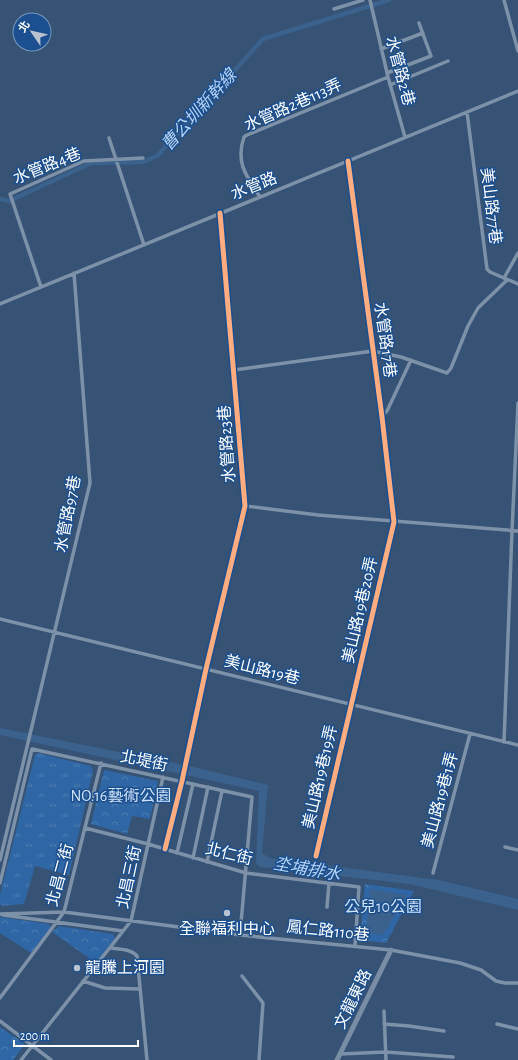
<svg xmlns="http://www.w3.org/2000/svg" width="518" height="1060" font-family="'Alegreya Sans','Noto Sans TC',sans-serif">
	<defs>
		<pattern id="grass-tufts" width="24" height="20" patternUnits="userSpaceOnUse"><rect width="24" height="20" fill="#2f66a5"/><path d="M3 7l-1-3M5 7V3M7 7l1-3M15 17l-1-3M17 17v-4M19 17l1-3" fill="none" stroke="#4e7db2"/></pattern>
		<pattern id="park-crowns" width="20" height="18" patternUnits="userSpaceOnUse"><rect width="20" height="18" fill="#2f66a5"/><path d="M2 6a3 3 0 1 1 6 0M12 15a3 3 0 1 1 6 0" fill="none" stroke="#4e7db2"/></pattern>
	</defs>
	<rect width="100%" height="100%" fill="#365274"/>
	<path fill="url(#grass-tufts)" d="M38 753 91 766 93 771 69 875 35 866 24 904 2 906 0 904V895L35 755Z"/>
	<path fill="url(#park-crowns)" d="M104 770 158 781 150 819 132 816 127 834 91 824Z
		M365 884 414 891 386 943 360 940Z
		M0 917 49 924 51 927 31 953 0 933Z
		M59 926 113 934 115 938 96 963 52 932Z
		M0 1027 25 1044 13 1060H0Z"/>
	<path fill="#3b618d" d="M0 728 189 766 268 785 262 853 270 858 439 880 518 899V910L409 884 261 867 257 865 256 861 259 791 0 735Z
		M370 889 407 895 383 935 366 933Z"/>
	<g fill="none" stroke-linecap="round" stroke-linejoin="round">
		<path stroke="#3b618d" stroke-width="4.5" d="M0 199 9 201 91 163 143 162 157 156 263 39 389 0"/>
		<path stroke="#7d92a8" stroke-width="3.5" d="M370 0 388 77 405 137
			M504 0 518 51
			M334 9 363 0
			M381 49 423 33
			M387 73 431 56 419 23
			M390 85 448 61
			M467 112 487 269 490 272 518 284
			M109 138 144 245
			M260 197C247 177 235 163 244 137L247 135 388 77
			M504 278 518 253
			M41 287 10 194 84 161 143 158
			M0 304 518 91
			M234 370 373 351 401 357 447 373 451 368 468 326 478 308 507 280
			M382 417 387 411 411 360
			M245 506 318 515 518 531
			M0 619 518 745
			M504 742 512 531 518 403
			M85 828 148 844 246 873 359 887 355 946
			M505 847 518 850
			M165 849 182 781 206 669 245 506 220 213
			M177 853 193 784
			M316 856 394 522 382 417 348 161
			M193 858 208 787
			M0 860 90 483 74 273
			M207 862 222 791
			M433 873 470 734
			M0 883 32 749 252 797 240 935
			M327 907 329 883
			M0 914 64 912 240 935 391 950 460 963 481 970 496 981 505 983H518
			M3 915 123 931
			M111 948C119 949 131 949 137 956L147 1060
			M242 976 263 1003 259 1060
			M83 981 105 988 140 989
			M0 998 64 912 101 763
			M384 1011 386 1060
			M0 1021 51 1060
			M384 1024 409 1026 444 1031
			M497 1024 518 1029
			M340 1054 386 1052 453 1057
			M21 1060 131 921 163 777"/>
		<path stroke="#798da4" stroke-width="5" d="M337 1060 391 950"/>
		<g stroke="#1b4f8f" stroke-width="8">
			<path id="cycleway" d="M165 849 182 781 206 669 245 506 220 213
				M316 856 394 522 382 417 348 161"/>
		</g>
		<use href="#cycleway" stroke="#ffac80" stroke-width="5"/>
	</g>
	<g fill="#b9c2ce" stroke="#1b4f8f" stroke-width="1.5">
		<circle cx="227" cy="913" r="4"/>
		<circle cx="77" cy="968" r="4"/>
	</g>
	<g text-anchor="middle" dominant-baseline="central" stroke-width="3" stroke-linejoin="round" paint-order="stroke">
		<g font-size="16" fill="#fff" stroke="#1b4f8f">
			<text transform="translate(400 71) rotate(75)">水管路2巷</text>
			<text transform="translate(293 105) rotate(-24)">水管路2巷113弄</text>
			<text transform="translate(47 166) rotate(-22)">水管路4巷</text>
			<text transform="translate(254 186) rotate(-22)">水管路</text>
			<text transform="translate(491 206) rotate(83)">美山路77巷</text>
			<text transform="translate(385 340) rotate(82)">水管路17巷</text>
			<text transform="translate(227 444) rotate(-94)">水管路23巷</text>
			<text transform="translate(68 514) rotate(-79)">水管路97巷</text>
			<text transform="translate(360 610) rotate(-77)">美山路19巷20弄</text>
			<text transform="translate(262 670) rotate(14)">美山路19巷</text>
			<text transform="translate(144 761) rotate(12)">北堤街</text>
			<text transform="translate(320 777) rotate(-77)">美山路19巷19弄</text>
			<text transform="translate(440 800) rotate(-75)">美山路19巷1弄</text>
			<text transform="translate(229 854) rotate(14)">北仁街</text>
			<text transform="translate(60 875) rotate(-75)">北昌二街</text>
			<text transform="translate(129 877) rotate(-78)">北昌三街</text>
			<text transform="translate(328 931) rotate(6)">鳳仁路110巷</text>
			<text transform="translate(353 999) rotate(-64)">文龍東路</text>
		</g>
		<g font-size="16" fill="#cfe3fa" stroke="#1b4f8f">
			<text x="121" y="796">NO.16藝術公園</text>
			<text x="383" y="907">公兒10公園</text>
		</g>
		<g font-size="16" fill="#fff" stroke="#1b4f8f">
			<text x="227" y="929">全聯福利中心</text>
			<text x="85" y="968" text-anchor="start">龍騰上河園</text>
		</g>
		<g font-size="17" font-style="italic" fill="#b5d3f5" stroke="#1b4f8f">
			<text transform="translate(199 110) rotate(-48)">曹公圳新幹線</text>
			<text transform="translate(307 869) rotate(10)">坔埔排水</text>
		</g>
	</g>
	<g transform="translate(32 32) rotate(304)"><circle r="19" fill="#1b4f8f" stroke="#7695bc"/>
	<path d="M0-3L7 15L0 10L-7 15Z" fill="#b9c2ce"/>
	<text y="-6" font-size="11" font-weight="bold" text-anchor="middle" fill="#ffffff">北</text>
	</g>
	<path d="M14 1040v6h124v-6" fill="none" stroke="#ffffff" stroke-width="2"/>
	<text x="20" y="1040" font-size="12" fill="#ffffff" stroke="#1b4f8f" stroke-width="3" paint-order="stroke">200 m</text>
</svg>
